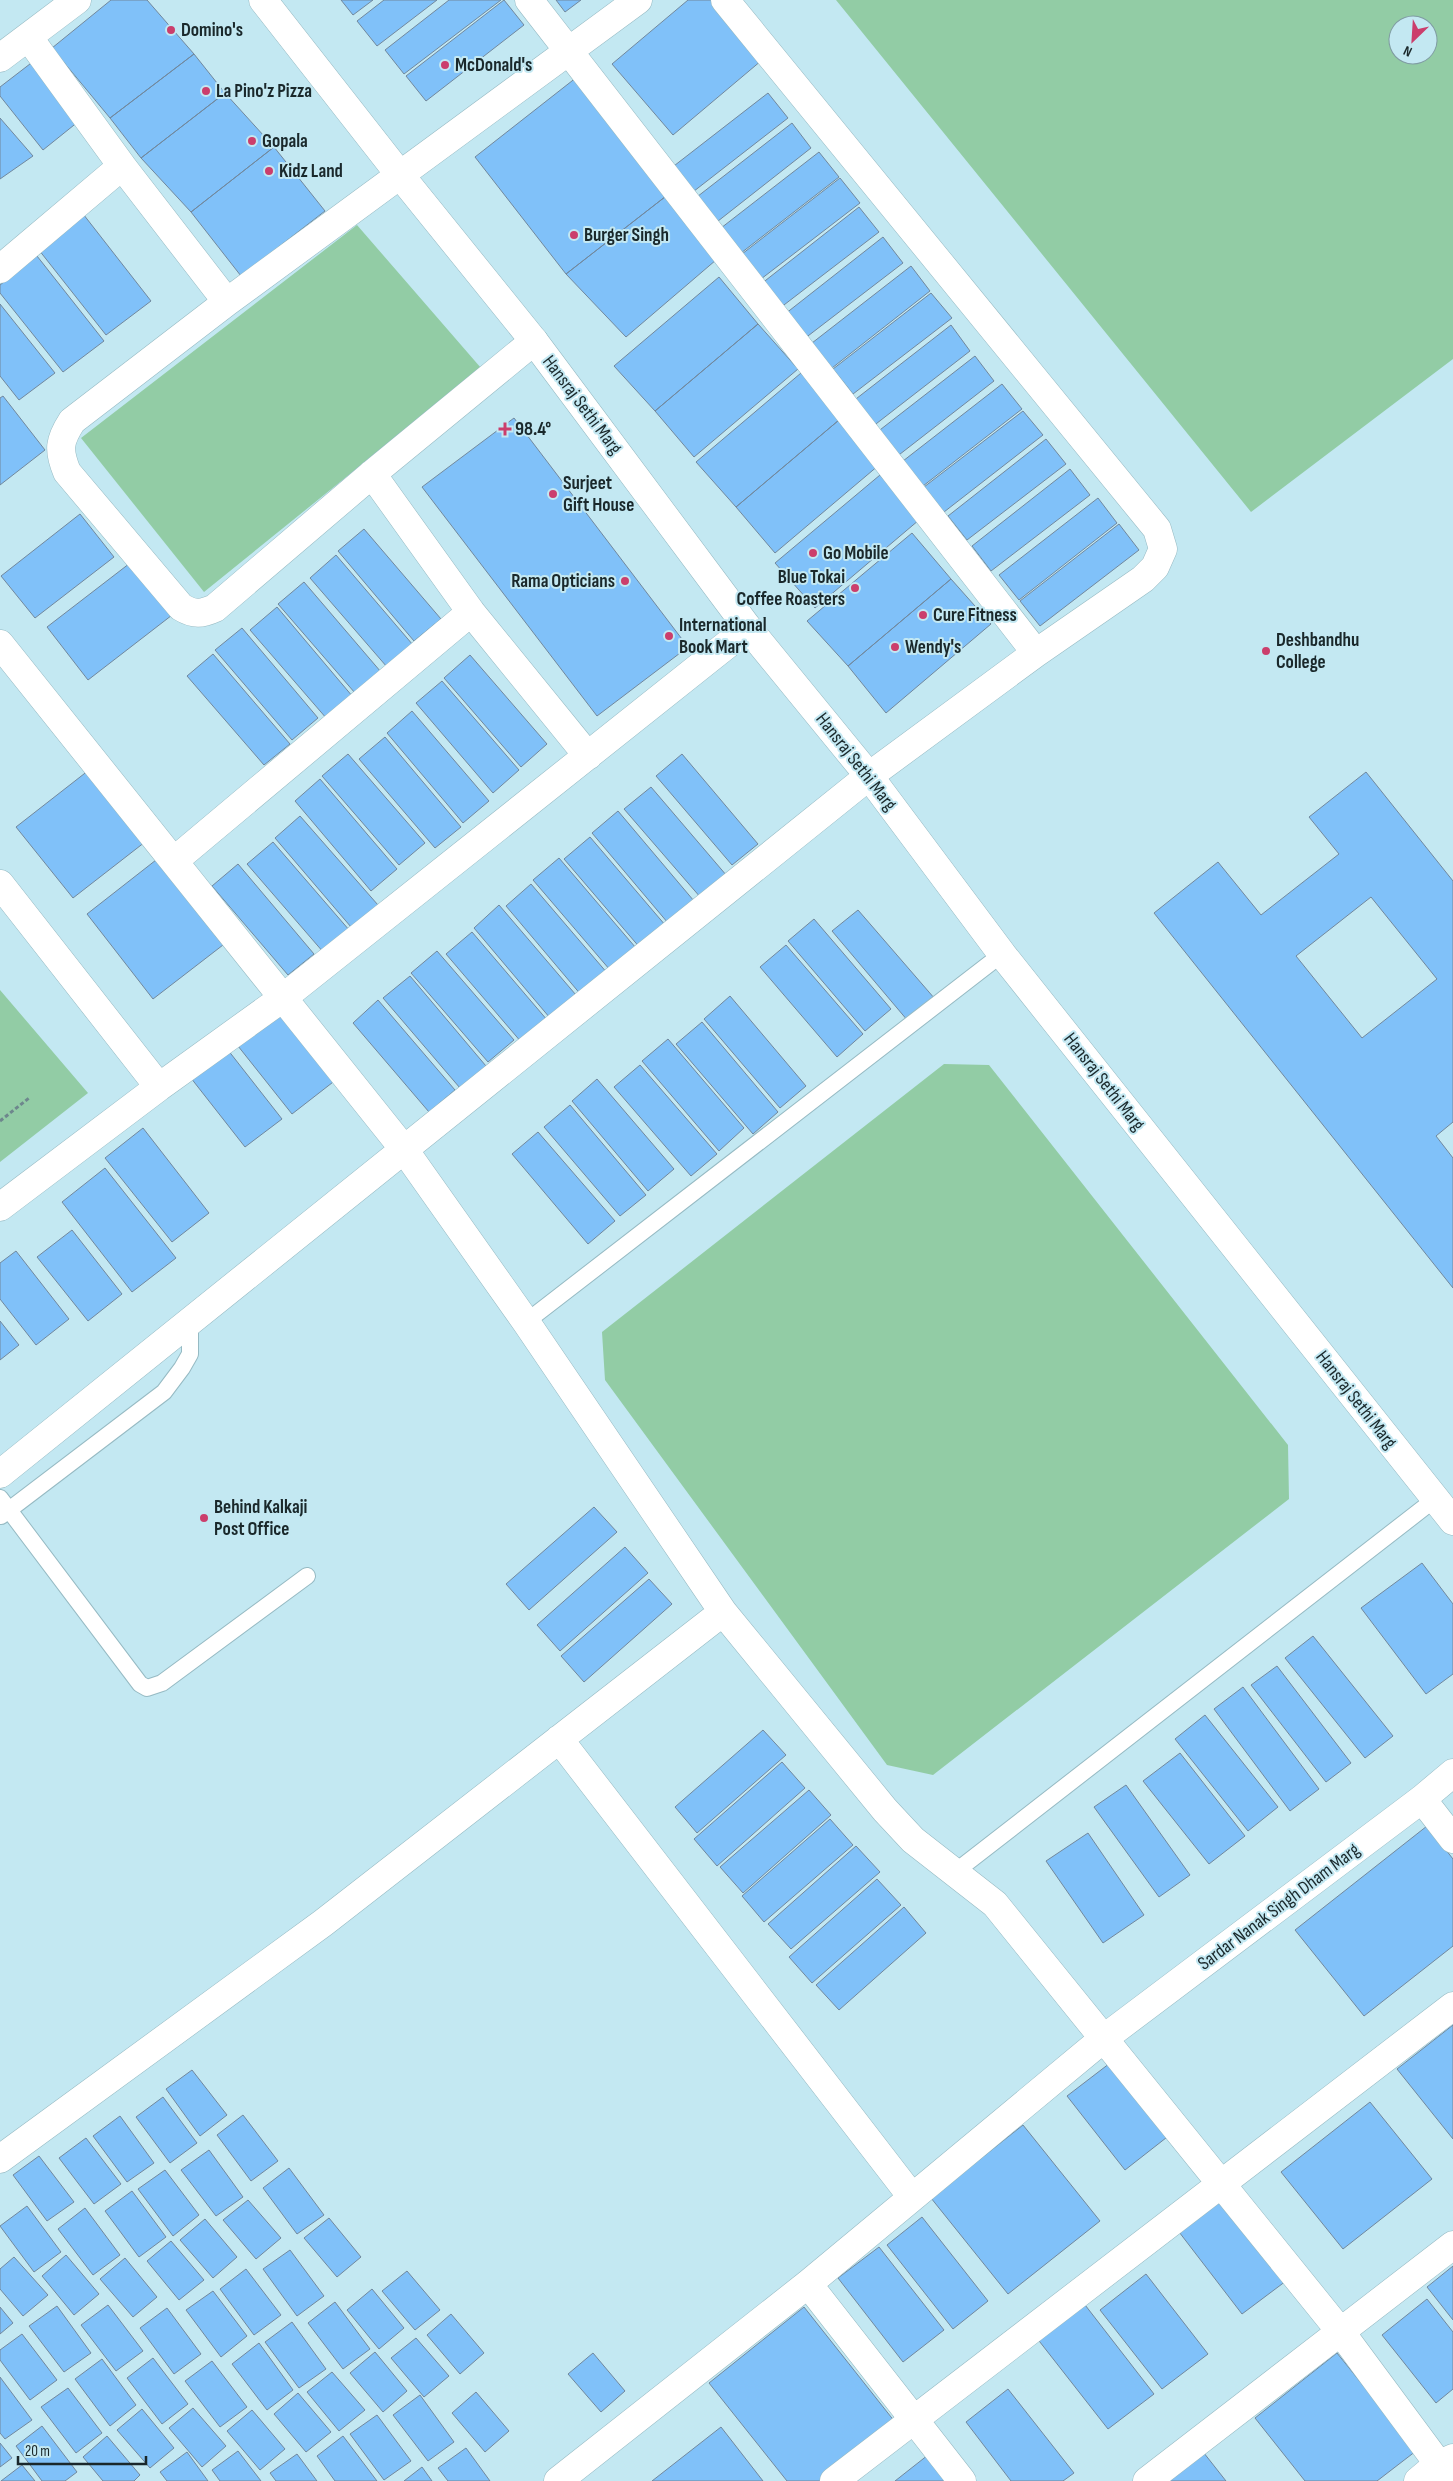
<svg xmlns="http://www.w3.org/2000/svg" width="1453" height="2481" font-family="'Sofia Sans Condensed',sans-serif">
	<rect width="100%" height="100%" fill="#c3e8f2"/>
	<path fill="#92cca5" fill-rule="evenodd" d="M836 0H1453V359L1251 512ZM1398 25H1428V55H1398Z
		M357 225 481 368 204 592 81 438Z
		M0 990 88 1093 0 1162Z
		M944 1064 989 1065 1288 1445 1289 1499 933 1775 887 1765 605 1380 602 1332Z"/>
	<path fill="#80c1f9" stroke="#71889d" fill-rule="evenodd" d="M111 0H147L194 54 110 118 52 48Z
		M341 0H373L353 15Z
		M384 0H437L377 46 357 21Z
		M449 0H501L404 74 385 50Z
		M504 0 524 25 426 101 406 76Z
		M556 0H581L565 12Z
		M688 0H721L768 55 673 135 612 64Z
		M194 54 225 93 141 158 110 118Z
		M39 57 84 117 43 150 0 96V87Z
		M577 77 670 193 566 274 475 157Z
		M225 93 274 147 191 212 141 158Z
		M768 93 788 118 689 195 670 169Z
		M0 118 33 156 0 179Z
		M792 123 811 148 713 225 693 200Z
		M274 147 325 211 241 276 191 212Z
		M819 152 839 177 741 253 721 228Z
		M840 178 860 203 761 279 742 254Z
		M670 193 723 254 626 337 566 274Z
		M859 207 879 232 780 308 761 284Z
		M80 210 151 301 106 335 35 245Z
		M883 237 903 263 804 339 785 314Z
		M37 256 104 341 63 372 0 293V285Z
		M911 266 930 291 832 368 812 343Z
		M719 277 758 324 655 411 614 366Z
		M931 293 952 318 853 394 833 369Z
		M0 304 55 373 19 400 0 376Z
		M758 324 798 369 694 457 655 411Z
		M951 325 970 351 872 427 852 402Z
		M975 356 994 381 895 458 876 433Z
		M801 373 839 420 736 507 696 462Z
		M1002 384 1022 409 923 486 903 461Z
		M3 396 45 450 0 485V398Z
		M1023 411 1043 435 944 512 924 487Z
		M514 418 688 647 597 716 422 487Z
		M839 420 879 465 775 553 736 507Z
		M1046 439 1066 464 967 540 948 516Z
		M1070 469 1090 495 991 571 972 546Z
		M880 475 919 520 815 608 775 563Z
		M1098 498 1117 523 1019 600 999 575Z
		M80 514 114 557 35 618 1 576Z
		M1119 524 1139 550 1040 626 1020 601Z
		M364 529 441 619 414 641 338 551Z
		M912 533 951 579 848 666 807 621Z
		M336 555 413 645 387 667 310 578Z
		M134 560 176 612 88 680 47 627Z
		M951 579 991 624 886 713 848 666Z
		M304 582 381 672 355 693 278 604Z
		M277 607 353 697 327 719 250 630Z
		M242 628 318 718 292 740 215 650Z
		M213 654 290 744 264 765 187 676Z
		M470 655 547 744 521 767 444 678Z
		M442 681 519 770 493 793 416 703Z
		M412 711 489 801 463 823 387 733Z
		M385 737 461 827 435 848 359 759Z
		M348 754 425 843 399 865 322 776Z
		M682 754 758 844 732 865 656 776Z
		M89 770 145 842 73 898 16 827Z
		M1366 772 1453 881V1122L1436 1136 1453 1158V1288L1154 913 1218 862 1261 915 1339 854 1309 817ZM1371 897 1437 979 1362 1038 1296 956Z
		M320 779 397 869 371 891 295 801Z
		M651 787 727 876 701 898 624 809Z
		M618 811 694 901 668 923 592 833Z
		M300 816 378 905 351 927 275 838Z
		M590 837 666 926 641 949 564 859Z
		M273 842 350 931 324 953 247 864Z
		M559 858 636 948 610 970 533 880Z
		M156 860 223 945 153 999 87 914Z
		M238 864 314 954 288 975 212 886Z
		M531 884 608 974 582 996 506 906Z
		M499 905 576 995 550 1018 474 928Z
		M858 910 935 999 908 1021 832 931Z
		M814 919 891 1009 865 1031 788 941Z
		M472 932 548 1021 522 1043 446 954Z
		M786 945 863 1034 837 1057 760 967Z
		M437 951 514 1040 488 1062 411 973Z
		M410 976 486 1066 460 1088 383 998Z
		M730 996 806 1086 780 1108 704 1019Z
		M378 1000 455 1090 429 1112 353 1023Z
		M283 1011 337 1079 292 1114 238 1046Z
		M702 1022 778 1112 753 1134 676 1044Z
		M668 1039 744 1128 719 1151 642 1061Z
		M224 1045 282 1119 245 1147 187 1073Z
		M640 1065 717 1154 691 1176 614 1087Z
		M597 1079 674 1169 648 1191 572 1101Z
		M570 1105 646 1195 620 1216 544 1127Z
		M143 1128 209 1213 172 1242 105 1158Z
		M538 1132 615 1221 588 1244 512 1154Z
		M105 1168 176 1258 132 1292 62 1202Z
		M72 1230 122 1294 88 1321 37 1257Z
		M16 1251 69 1319 36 1345 0 1299V1263Z
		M0 1321 19 1345 0 1360Z
		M594 1507 617 1532 529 1610 506 1584Z
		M625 1547 648 1573 560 1651 537 1625Z
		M1422 1563 1453 1604V1674L1426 1694 1361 1608Z
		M649 1579 672 1604 584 1682 561 1656Z
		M1313 1636 1393 1736 1365 1758 1285 1658Z
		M1277 1666 1351 1763 1326 1782 1251 1685Z
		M1243 1687 1319 1789 1290 1811 1214 1709Z
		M1205 1715 1278 1807 1248 1831 1175 1739Z
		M763 1730 786 1755 697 1833 675 1807Z
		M1180 1753 1245 1836 1209 1864 1143 1781Z
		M782 1762 805 1788 717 1866 694 1839Z
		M1126 1785 1190 1875 1159 1897 1094 1807Z
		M809 1790 831 1815 743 1893 720 1867Z
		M830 1819 853 1845 764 1922 742 1896Z
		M1427 1826 1453 1859V1946L1364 2016 1295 1930Z
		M1088 1833 1144 1915 1103 1943 1046 1861Z
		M856 1846 880 1872 791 1949 768 1924Z
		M877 1879 901 1905 812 1983 789 1957Z
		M904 1907 926 1933 839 2010 816 1985Z
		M1453 2025V2139L1397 2069Z
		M1114 2060 1171 2134 1125 2170 1067 2096Z
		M192 2070 227 2115 200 2136 166 2089Z
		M163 2097 197 2143 170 2163 136 2117Z
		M1370 2102 1432 2179 1343 2249 1281 2172Z
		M243 2115 278 2161 251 2181 217 2135Z
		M120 2116 154 2163 127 2182 93 2136Z
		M1023 2125 1100 2221 1008 2294 931 2198Z
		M86 2138 121 2184 94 2204 59 2158Z
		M209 2150 243 2197 216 2216 181 2170Z
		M39 2156 74 2202 47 2221 13 2175Z
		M289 2168 324 2215 297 2234 263 2188Z
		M165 2170 199 2215 173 2236 138 2189Z
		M132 2191 166 2237 139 2257 105 2211Z
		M1223 2192 1290 2278 1242 2314 1176 2228Z
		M248 2200 281 2238 256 2259 223 2220Z
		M27 2206 61 2252 34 2272 0 2226Z
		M85 2208 120 2255 93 2275 58 2229Z
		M922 2217 988 2301 953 2329 887 2245Z
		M329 2218 361 2257 337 2277 304 2238Z
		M205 2219 237 2257 213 2278 180 2240Z
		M171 2241 204 2280 179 2300 147 2261Z
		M879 2247 944 2330 903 2362 838 2278Z
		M290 2250 324 2296 297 2316 263 2269Z
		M66 2255 99 2294 74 2315 42 2276Z
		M14 2257 48 2295 23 2316 0 2289V2269Z
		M125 2258 157 2297 133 2317 100 2279Z
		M1453 2266V2320L1427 2287Z
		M246 2269 281 2315 254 2335 220 2289Z
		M407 2271 440 2310 415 2330 382 2291Z
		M1146 2274 1208 2354 1162 2389 1100 2310Z
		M372 2289 404 2328 379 2349 347 2310Z
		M213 2291 247 2336 221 2357 186 2310Z
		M1427 2299 1453 2332V2389L1436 2403 1382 2335Z
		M1082 2301 1154 2394 1108 2429 1036 2337Z
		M335 2302 370 2349 343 2369 308 2323Z
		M108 2305 143 2351 116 2371 81 2325Z
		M57 2306 91 2353 64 2372 29 2326Z
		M0 2307 13 2323 0 2334Z
		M804 2307 895 2422 821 2481H787L709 2383Z
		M167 2308 201 2354 174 2374 140 2328Z
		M451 2314 484 2353 460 2374 427 2335Z
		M292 2322 326 2369 299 2388 265 2342Z
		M22 2334 57 2380 30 2400 0 2360V2350Z
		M416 2338 449 2376 424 2397 391 2358Z
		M259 2343 293 2390 267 2410 232 2364Z
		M375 2352 407 2391 383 2412 350 2373Z
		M593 2353 625 2391 601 2412 568 2374Z
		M1337 2353 1416 2451 1377 2481H1305L1255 2418Z
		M153 2358 188 2404 162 2424 127 2378Z
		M102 2359 136 2405 110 2426 75 2379Z
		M212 2361 247 2407 220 2427 185 2381Z
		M332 2372 365 2410 339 2431 307 2392Z
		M0 2377 32 2420 5 2439 0 2433Z
		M68 2388 102 2433 76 2453 41 2407Z
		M1008 2389 1074 2473 1063 2481H1011L966 2422Z
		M476 2392 509 2431 485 2452 452 2413Z
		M298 2393 331 2432 306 2452 274 2414Z
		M420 2395 454 2442 428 2461 393 2415Z
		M193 2408 226 2446 202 2467 169 2428Z
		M142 2409 174 2448 150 2468 117 2430Z
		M252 2410 285 2449 260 2470 227 2431Z
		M377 2415 411 2461 384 2480 350 2434Z
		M42 2426 77 2472 65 2481H42L16 2446Z
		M721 2427 763 2481H652Z
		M107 2436 140 2475 134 2481H103L83 2457Z
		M343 2436 377 2481H335L317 2456Z
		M0 2443 12 2458 0 2467Z
		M466 2448 490 2481H448L438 2468Z
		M1200 2448 1226 2481H1158Z
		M238 2451 261 2481H220L212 2470Z
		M187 2452 208 2481H167L160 2472Z
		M297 2454 317 2481H276L270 2473Z
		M928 2455 948 2481H895Z
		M22 2465 35 2481H1Z
		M422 2467 432 2481H404Z"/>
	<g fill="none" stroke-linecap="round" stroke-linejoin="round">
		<g stroke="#96bac3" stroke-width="18">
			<path id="lane" d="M526 1322 1002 954
				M0 1498 140 1684 147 1688 162 1683 307 1576
				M1 1516 164 1392 182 1368 190 1354V1320
				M955 1872 1435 1499"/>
		</g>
		<g stroke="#96bac3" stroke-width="29">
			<path id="street" d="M529 0 1036 653
				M29 38 122 166 227 302
				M0 58 77 0
				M0 269 122 166
				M534 341 372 474 215 608C202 614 194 615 181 607L67 472C58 450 59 441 72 421L227 302 638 0
				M372 474 471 612 588 756
				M0 644 403 1148 526 1322 723 1612 885 1810 913 1840 995 1904 1340 2331 1451 2481
				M175 860 471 612
				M0 884 159 1087
				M0 1207 159 1087 284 997 748 628
				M0 1474 869 776 1036 653 1143 579 1155 567 1163 549 1157 529 725 0
				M559 1739 912 2197
				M1422 1799 1453 1839
				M0 2159 323 1923 723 1612
				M808 2284 962 2481
				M558 2481 808 2284 1103 2039 1422 1799 1453 1773
				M834 2481 1453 2006
				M1147 2481 1453 2245
				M1418 2481 1437 2465 1453 2458"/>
		</g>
		<g stroke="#96bac3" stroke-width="29">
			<path id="secondary" d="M263 0 400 175 534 341 748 628 869 776 1002 954 1453 1521"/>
		</g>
		<path stroke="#6e878d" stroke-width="3" stroke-dasharray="4 2.5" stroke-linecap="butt" d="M0 1121 29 1098"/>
		<use href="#lane" stroke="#fff" stroke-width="16"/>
		<use href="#street" stroke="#fff" stroke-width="28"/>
		<use href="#secondary" stroke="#fff" stroke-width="28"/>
	</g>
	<g fill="#cb3e6c" stroke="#c3e8f2" stroke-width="2">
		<circle cx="171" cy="30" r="5"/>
		<circle cx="445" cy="65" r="5"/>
		<circle cx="206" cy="91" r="5"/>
		<circle cx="252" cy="141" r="5"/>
		<circle cx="269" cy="171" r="5"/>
		<circle cx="574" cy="235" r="5"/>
		<path d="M502.5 421.5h5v5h5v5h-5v5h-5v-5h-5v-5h5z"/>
		<circle cx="553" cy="494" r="5"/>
		<circle cx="813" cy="553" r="5"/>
		<circle cx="625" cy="581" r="5"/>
		<circle cx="855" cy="588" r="5"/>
		<circle cx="923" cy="615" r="5"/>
		<circle cx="669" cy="636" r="5"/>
		<circle cx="895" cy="647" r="5"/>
		<circle cx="1266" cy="651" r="5"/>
		<circle cx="204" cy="1518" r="5"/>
	</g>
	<g text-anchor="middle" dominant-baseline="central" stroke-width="4" stroke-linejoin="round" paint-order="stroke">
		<g font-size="19" font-weight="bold" fill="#1a282b" stroke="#c3e8f2" text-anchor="start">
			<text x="181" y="30">Domino's</text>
			<text x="455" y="65">McDonald's</text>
			<text x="216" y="91">La Pino'z Pizza</text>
			<text x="262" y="141">Gopala</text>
			<text x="279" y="171">Kidz Land</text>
			<text x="584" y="235">Burger Singh</text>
			<text x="515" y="429">98.4°</text>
			<text x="563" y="483">Surjeet<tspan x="563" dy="22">Gift House</tspan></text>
			<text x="823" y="553">Go Mobile</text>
			<text x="845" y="577" text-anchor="end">Blue Tokai<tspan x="845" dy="22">Coffee Roasters</tspan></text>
			<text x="615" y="581" text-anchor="end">Rama Opticians</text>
			<text x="933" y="615">Cure Fitness</text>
			<text x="679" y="625">International<tspan x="679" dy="22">Book Mart</tspan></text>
			<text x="1276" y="640">Deshbandhu<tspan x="1276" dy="22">College</tspan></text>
			<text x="905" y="647">Wendy's</text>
			<text x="214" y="1507">Behind Kalkaji<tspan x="214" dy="22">Post Office</tspan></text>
		</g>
		<g font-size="19" fill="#1a282b" stroke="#c3e8f2">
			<text transform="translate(582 405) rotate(53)">Hansraj Sethi Marg</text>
			<text transform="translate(856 762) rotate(52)">Hansraj Sethi Marg</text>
			<text transform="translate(1104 1082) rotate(52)">Hansraj Sethi Marg</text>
			<text transform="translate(1356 1400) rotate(52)">Hansraj Sethi Marg</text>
			<text transform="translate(1279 1907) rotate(-37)">Sardar Nanak Singh Dham Marg</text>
		</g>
	</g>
	<g transform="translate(1413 40) rotate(205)"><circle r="24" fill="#c3e8f2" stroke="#7f9ba2"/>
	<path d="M0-4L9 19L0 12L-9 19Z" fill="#cb3e6c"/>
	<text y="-8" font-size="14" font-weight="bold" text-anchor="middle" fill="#1a282b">N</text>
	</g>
	<path d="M18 2456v8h128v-8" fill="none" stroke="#1a282b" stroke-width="2.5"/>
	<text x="25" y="2456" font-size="15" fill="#1a282b" stroke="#c3e8f2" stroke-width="4" paint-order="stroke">20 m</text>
</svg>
